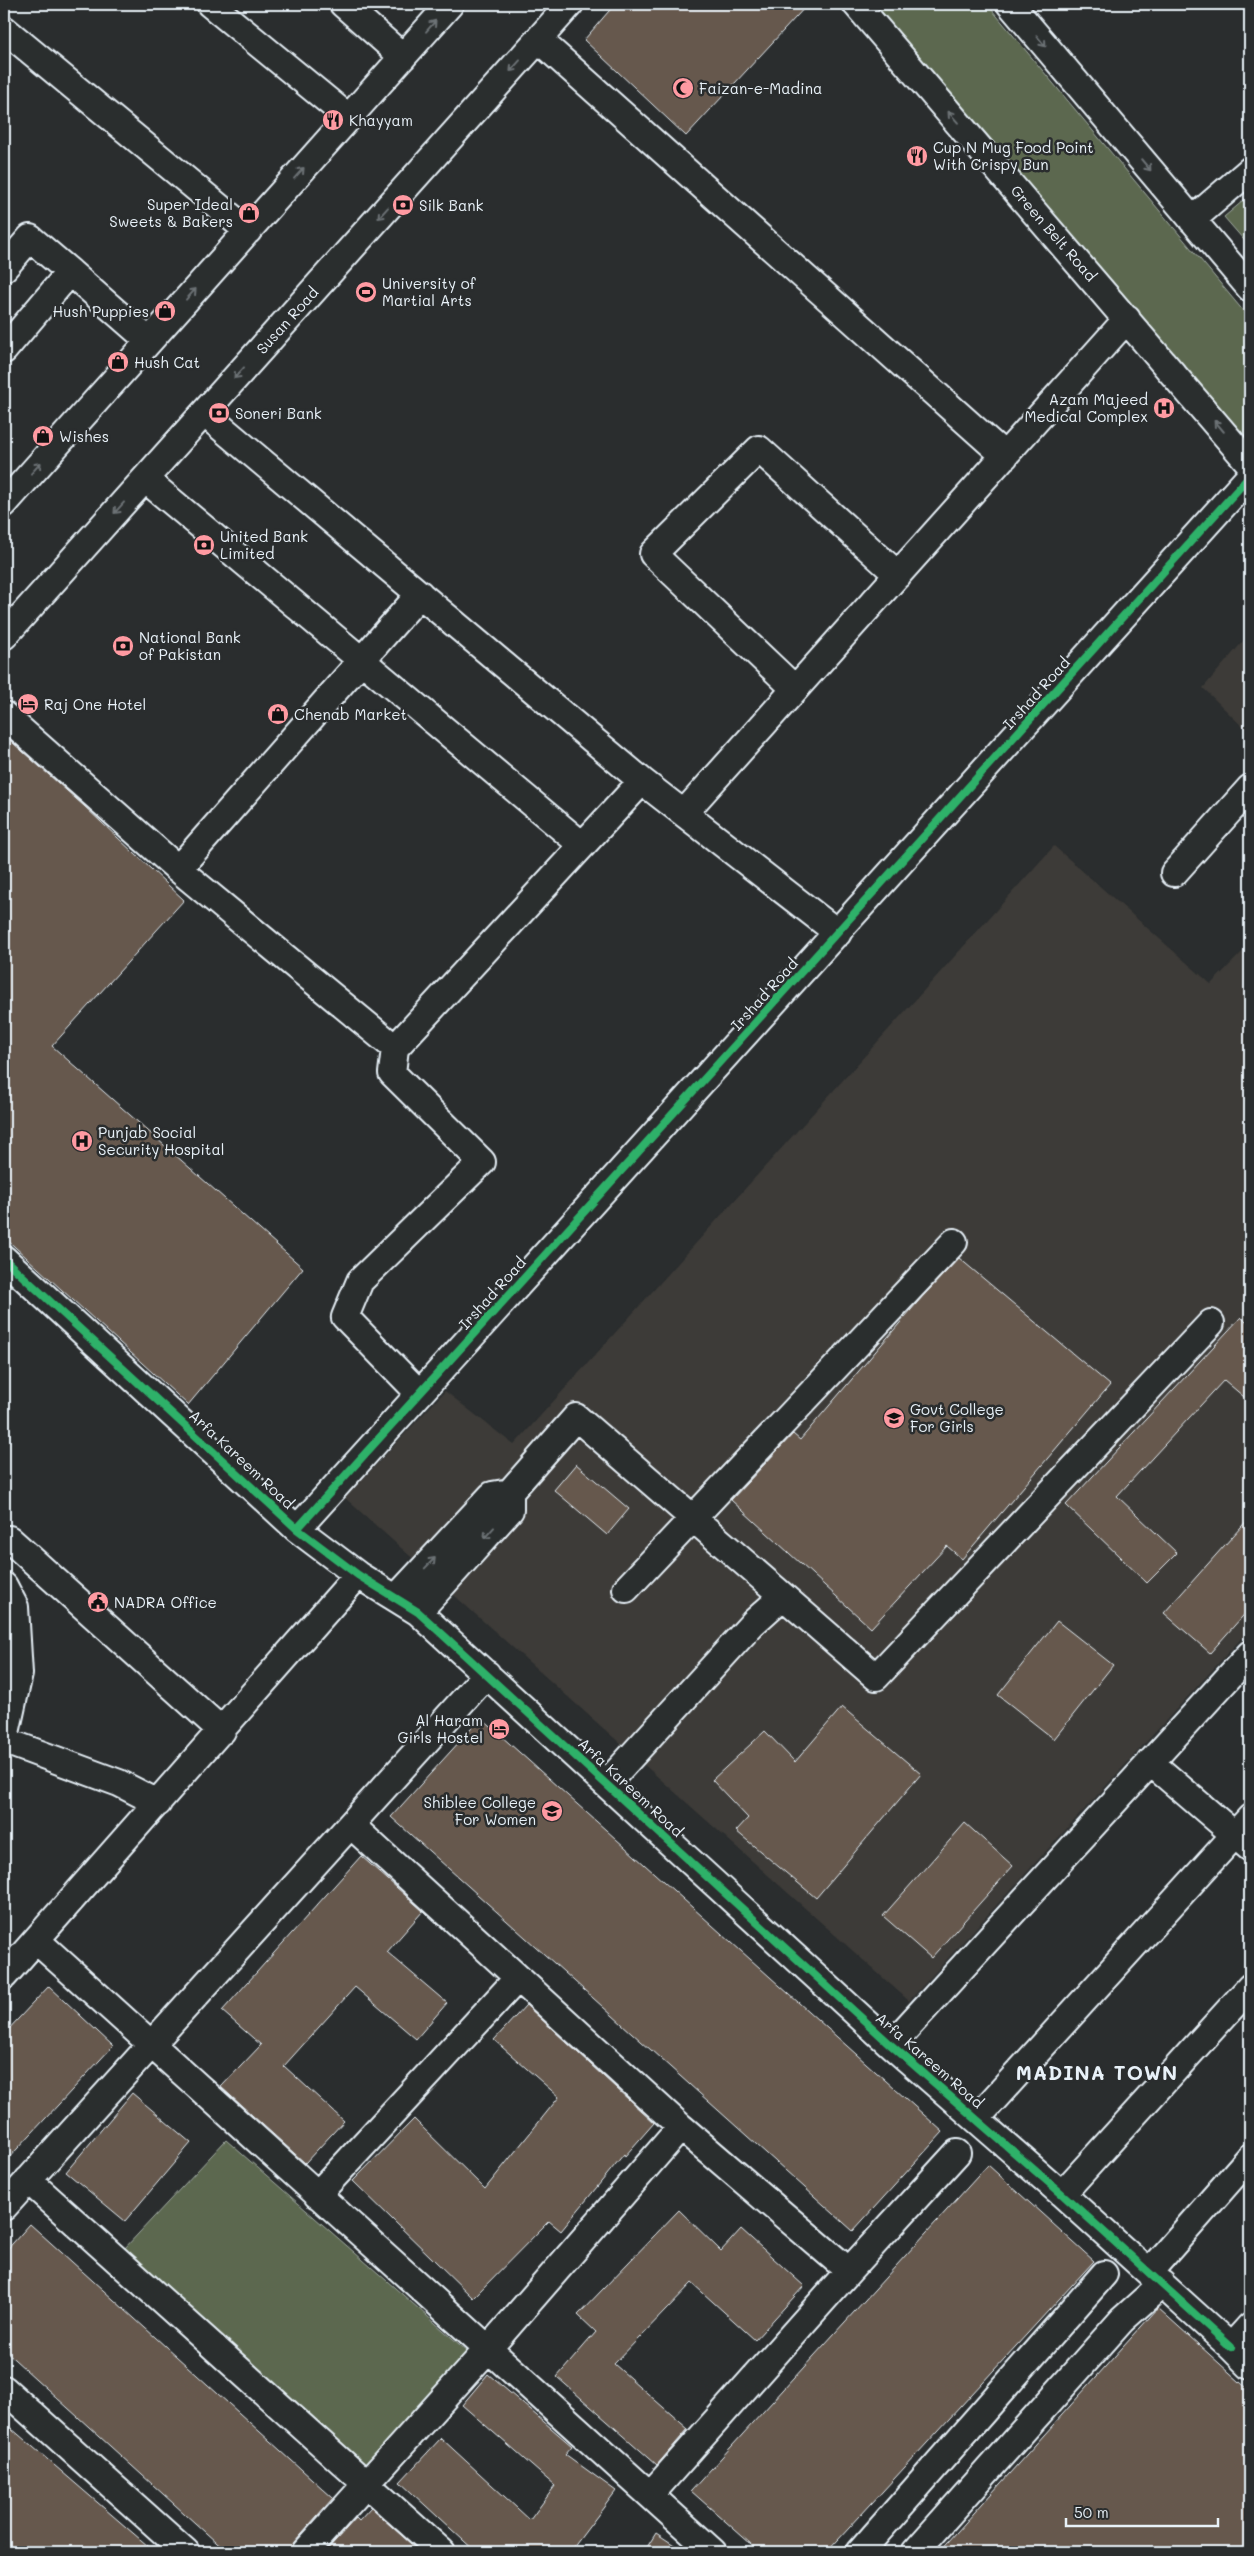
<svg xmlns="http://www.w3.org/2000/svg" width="1254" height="2556" font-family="Mali,sans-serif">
	<rect width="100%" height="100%" fill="#2a2d2e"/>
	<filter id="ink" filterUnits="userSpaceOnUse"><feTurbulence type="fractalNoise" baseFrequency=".02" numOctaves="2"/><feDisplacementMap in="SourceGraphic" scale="10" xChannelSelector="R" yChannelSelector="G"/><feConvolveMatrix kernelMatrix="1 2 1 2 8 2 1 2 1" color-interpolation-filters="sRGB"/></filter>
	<g filter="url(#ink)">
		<path fill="#3c3a37" d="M1250 633V734L1203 688Z
			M1054 846 1211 984 1250 944V1629L909 2001 345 1498 445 1391 514 1445Z"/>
		<path fill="#5c6850" stroke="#a2aca4" d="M865 4H987L1250 319V449Z
			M1250 195V247L1224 217Z
			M226 2140 467 2351 364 2468 124 2249Z"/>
		<path fill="#66594d" stroke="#e8f1f8" d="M615 4H808L686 136 584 40Z
			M4 735 84 806 184 900 52 1046 303 1268 188 1405 4 1237Z
			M959 1258 1110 1385 962 1559 947 1546 871 1628 731 1500 793 1434 800 1440 922 1297Z
			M1241 1317 1250 1326V1402L1224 1380 1117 1496 1177 1553 1147 1583 1066 1505Z
			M576 1464 629 1509 607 1535 554 1490Z
			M1250 1517V1608L1210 1653 1164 1613Z
			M1057 1621 1113 1665 1054 1739 998 1695Z
			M842 1707 921 1774 816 1898 736 1831 748 1818 712 1780 765 1731 795 1762Z
			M481 1718 943 2132 853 2231 391 1817Z
			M965 1823 1013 1866 931 1958 883 1916Z
			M361 1856 423 1911 387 1952 447 2003 416 2039 355 1987 284 2066 344 2121 305 2163 221 2087 261 2045 222 2011Z
			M49 1986 113 2046 4 2163V2034Z
			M526 2005 654 2123 625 2156 624 2154 561 2231 549 2221 473 2298 353 2181 414 2119 485 2189 559 2097 494 2040Z
			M132 2093 191 2143 125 2221 66 2172Z
			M988 2165 1094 2261 827 2552H760L691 2491Z
			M679 2210 721 2251 741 2229 804 2286 755 2340 692 2283 614 2364 688 2429 657 2465 557 2377 596 2332 578 2315Z
			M30 2224 333 2498 294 2542 290 2552H227L4 2350V2253Z
			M1158 2308 1250 2391V2552H939Z
			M488 2374 572 2446 565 2454 616 2491 570 2552H476L400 2482 441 2438 530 2520 555 2486 462 2405Z
			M4 2422 155 2552H4Z
			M371 2508 420 2552H325L356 2518 359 2521Z
			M656 2533 685 2552H644Z"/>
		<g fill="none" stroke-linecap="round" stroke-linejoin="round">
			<g stroke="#e8f1f8" stroke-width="30">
				<path id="minor" d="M210 4 349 118
					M343 4 403 57
					M856 4 1250 464
					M1010 4 1250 288
					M4 29 248 231
					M539 40 1005 456
					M1192 220 1250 170
					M4 268 30 238 70 272
					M4 350 70 272 149 341
					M204 413 642 781 838 933
					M145 479 582 845
					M4 504 450 4
					M4 636 570 4
					M795 689 653 554 759 449 898 575
					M4 715 178 869 395 1048
					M684 813 1127 319
					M178 869 420 594
					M1174 873 1250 788
					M4 1259 297 1529 358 1575 418 1612 891 2045 1062 2194 1231 2347
					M419 1393 345 1317 360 1281 482 1162 392 1073 395 1048 642 781
					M297 1529 1250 476
					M4 1540 9 1539 222 1731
					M4 1586 15 1607 19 1674 4 1742
					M626 1589 954 1242
					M783 1596 876 1677 1211 1323
					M396 1598 492 1495 510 1492 576 1417 783 1596 753 1623 606 1784
					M418 1612 510 1510V1492
					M5 1741 119 1783 158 1803
					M1150 1762 1250 1848
					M351 1825 681 2127 849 2271
					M36 1940 713 2552
					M4 1976 358 1575
					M891 2045 1250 1654
					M976 2119 1250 1818
					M28 2180 442 2552
					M1062 2194 1250 1987
					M317 2195 517 1979
					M4 2207 487 1674
					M1149 2272 1250 2157
					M1250 2326 1231 2347 1250 2366
					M4 2389 186 2552
					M650 2495 849 2271 957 2153
					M305 2552 488 2349 681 2127
					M860 2552 1104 2274
					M915 2552 1122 2320 1162 2284"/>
			</g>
			<use href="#minor" stroke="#2a2d2e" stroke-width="26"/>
			<g stroke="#2a2d2e" stroke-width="11">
				<path id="cycleway" d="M4 1259 297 1529 358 1575 418 1612 891 2045 1062 2194 1231 2347
					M297 1529 1250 476"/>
			</g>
			<use href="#cycleway" stroke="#2db169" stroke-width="8"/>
		</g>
		<defs><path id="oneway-shaft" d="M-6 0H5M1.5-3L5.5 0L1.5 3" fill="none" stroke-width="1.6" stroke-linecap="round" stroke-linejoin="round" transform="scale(1.25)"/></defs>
		<g stroke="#6c7275">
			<use href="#oneway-shaft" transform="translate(431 26) rotate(-49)"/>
			<use href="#oneway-shaft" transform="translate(1041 41) rotate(50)"/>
			<use href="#oneway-shaft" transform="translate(515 66) rotate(132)"/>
			<use href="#oneway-shaft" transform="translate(953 117) rotate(-131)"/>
			<use href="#oneway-shaft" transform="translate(1146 165) rotate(50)"/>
			<use href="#oneway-shaft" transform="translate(299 173) rotate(-48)"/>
			<use href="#oneway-shaft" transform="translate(383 213) rotate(132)"/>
			<use href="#oneway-shaft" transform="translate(191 294) rotate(-48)"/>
			<use href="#oneway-shaft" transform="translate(239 373) rotate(132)"/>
			<use href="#oneway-shaft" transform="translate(1219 426) rotate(-130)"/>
			<use href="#oneway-shaft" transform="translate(36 468) rotate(-48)"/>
			<use href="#oneway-shaft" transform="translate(119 508) rotate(132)"/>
			<use href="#oneway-shaft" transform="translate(489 1533) rotate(132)"/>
			<use href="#oneway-shaft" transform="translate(430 1563) rotate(-46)"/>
		</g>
	</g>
	<defs>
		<g id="mosque-disc" transform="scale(1.125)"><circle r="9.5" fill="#ff9aa2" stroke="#2a2d2e"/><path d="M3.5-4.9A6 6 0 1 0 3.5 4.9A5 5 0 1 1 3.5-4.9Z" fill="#111"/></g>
		<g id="restaurant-disc" transform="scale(1.125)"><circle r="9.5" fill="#ff9aa2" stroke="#2a2d2e"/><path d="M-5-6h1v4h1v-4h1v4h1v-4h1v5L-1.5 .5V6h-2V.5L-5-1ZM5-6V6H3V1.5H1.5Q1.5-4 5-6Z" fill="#111"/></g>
		<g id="bank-disc" transform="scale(1.125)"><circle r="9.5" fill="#ff9aa2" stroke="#2a2d2e"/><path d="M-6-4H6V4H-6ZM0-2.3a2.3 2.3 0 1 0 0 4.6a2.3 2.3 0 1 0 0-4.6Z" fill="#111"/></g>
		<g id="shop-disc" transform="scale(1.125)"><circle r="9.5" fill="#ff9aa2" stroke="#2a2d2e"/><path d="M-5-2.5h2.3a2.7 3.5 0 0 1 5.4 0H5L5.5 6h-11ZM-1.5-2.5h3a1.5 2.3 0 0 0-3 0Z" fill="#111"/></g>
		<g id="stadium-disc" transform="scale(1.125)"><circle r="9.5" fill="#ff9aa2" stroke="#2a2d2e"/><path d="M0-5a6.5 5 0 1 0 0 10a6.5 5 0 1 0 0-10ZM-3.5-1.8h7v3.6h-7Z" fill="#111"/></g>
		<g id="hospital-disc" transform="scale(1.125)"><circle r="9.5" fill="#ff9aa2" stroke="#2a2d2e"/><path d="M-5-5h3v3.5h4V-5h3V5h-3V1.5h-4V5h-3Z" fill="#111"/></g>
		<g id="hotel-disc" transform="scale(1.125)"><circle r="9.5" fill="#ff9aa2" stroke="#2a2d2e"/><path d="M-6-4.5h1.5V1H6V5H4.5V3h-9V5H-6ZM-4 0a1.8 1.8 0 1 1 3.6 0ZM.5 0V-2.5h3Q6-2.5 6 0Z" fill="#111"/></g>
		<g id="university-disc" transform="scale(1.125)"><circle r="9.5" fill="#ff9aa2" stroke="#2a2d2e"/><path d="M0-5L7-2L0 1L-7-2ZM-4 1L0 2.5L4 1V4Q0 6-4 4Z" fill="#111"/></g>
		<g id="civic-disc" transform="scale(1.125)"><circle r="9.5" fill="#ff9aa2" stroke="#2a2d2e"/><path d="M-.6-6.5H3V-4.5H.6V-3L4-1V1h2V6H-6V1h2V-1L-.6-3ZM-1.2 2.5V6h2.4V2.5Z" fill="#111"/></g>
	</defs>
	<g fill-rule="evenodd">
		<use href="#mosque-disc" x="683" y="88"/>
		<use href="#restaurant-disc" x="333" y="120"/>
		<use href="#restaurant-disc" x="917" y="156"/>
		<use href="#bank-disc" x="403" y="205"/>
		<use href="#shop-disc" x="249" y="213"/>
		<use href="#stadium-disc" x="366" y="292"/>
		<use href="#shop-disc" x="165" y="311"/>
		<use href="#shop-disc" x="118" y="362"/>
		<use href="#hospital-disc" x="1164" y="408"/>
		<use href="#bank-disc" x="219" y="413"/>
		<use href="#shop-disc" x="43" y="436"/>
		<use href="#bank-disc" x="204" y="545"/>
		<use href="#bank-disc" x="123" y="646"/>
		<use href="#hotel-disc" x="28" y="704"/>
		<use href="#shop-disc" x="278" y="714"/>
		<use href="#hospital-disc" x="82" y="1141"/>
		<use href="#university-disc" x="894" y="1418"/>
		<use href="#civic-disc" x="98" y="1602"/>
		<use href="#hotel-disc" x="499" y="1729"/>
		<use href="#university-disc" x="552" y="1811"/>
	</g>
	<g text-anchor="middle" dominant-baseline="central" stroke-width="5" stroke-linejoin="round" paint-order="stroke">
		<g font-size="15" fill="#e8f1f8" stroke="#2a2d2e" text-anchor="start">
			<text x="699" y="88">Faizan-e-Madina</text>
			<text x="349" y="120">Khayyam</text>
			<text x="933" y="147">Cup N Mug Food Point<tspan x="933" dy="17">With Crispy Bun</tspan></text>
			<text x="233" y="204" text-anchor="end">Super Ideal<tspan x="233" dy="17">Sweets &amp; Bakers</tspan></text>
			<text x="419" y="205">Silk Bank</text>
			<text x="382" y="283">University of<tspan x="382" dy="17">Martial Arts</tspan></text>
			<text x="149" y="311" text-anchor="end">Hush Puppies</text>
			<text x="134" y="362">Hush Cat</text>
			<text x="1148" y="399" text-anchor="end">Azam Majeed<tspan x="1148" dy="17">Medical Complex</tspan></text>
			<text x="235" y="413">Soneri Bank</text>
			<text x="59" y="436">Wishes</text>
			<text x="220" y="536">United Bank<tspan x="220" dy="17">Limited</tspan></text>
			<text x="139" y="637">National Bank<tspan x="139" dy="17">of Pakistan</tspan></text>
			<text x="44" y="704">Raj One Hotel</text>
			<text x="294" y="714">Chenab Market</text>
			<text x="98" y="1132">Punjab Social<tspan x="98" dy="17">Security Hospital</tspan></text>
			<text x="910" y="1409">Govt College<tspan x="910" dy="17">For Girls</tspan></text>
			<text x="114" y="1602">NADRA Office</text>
			<text x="483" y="1720" text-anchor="end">Al Haram<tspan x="483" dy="17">Girls Hostel</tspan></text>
			<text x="536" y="1802" text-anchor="end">Shiblee College<tspan x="536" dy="17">For Women</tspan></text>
		</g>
		<g font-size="15" fill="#e8f1f8" stroke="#2a2d2e">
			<text transform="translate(1054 233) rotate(49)">Green Belt Road</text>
			<text transform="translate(287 320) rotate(-48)">Susan Road</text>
			<text transform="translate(1036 693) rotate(-48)">Irshad Road</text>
			<text transform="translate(764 994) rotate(-48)">Irshad Road</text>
			<text transform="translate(492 1293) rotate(-48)">Irshad Road</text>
			<text transform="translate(242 1459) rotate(43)">Arfa Kareem Road</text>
			<text transform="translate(631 1787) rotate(43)">Arfa Kareem Road</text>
			<text transform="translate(930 2060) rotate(41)">Arfa Kareem Road</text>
		</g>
		<g font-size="20" font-weight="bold" letter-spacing="1" fill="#e8f1f8" stroke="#2a2d2e">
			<text x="1097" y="2072">MADINA TOWN</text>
		</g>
	</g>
	<rect width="1254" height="2556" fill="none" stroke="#2a2d2e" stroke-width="20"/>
	<rect x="10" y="10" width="1234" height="2536" fill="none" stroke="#e8f1f8" stroke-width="2" filter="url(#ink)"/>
	<path d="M1066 2518v8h152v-8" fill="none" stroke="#e8f1f8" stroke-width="2.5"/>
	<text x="1074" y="2518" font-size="15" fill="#e8f1f8" stroke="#2a2d2e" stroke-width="4" paint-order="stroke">50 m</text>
</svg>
